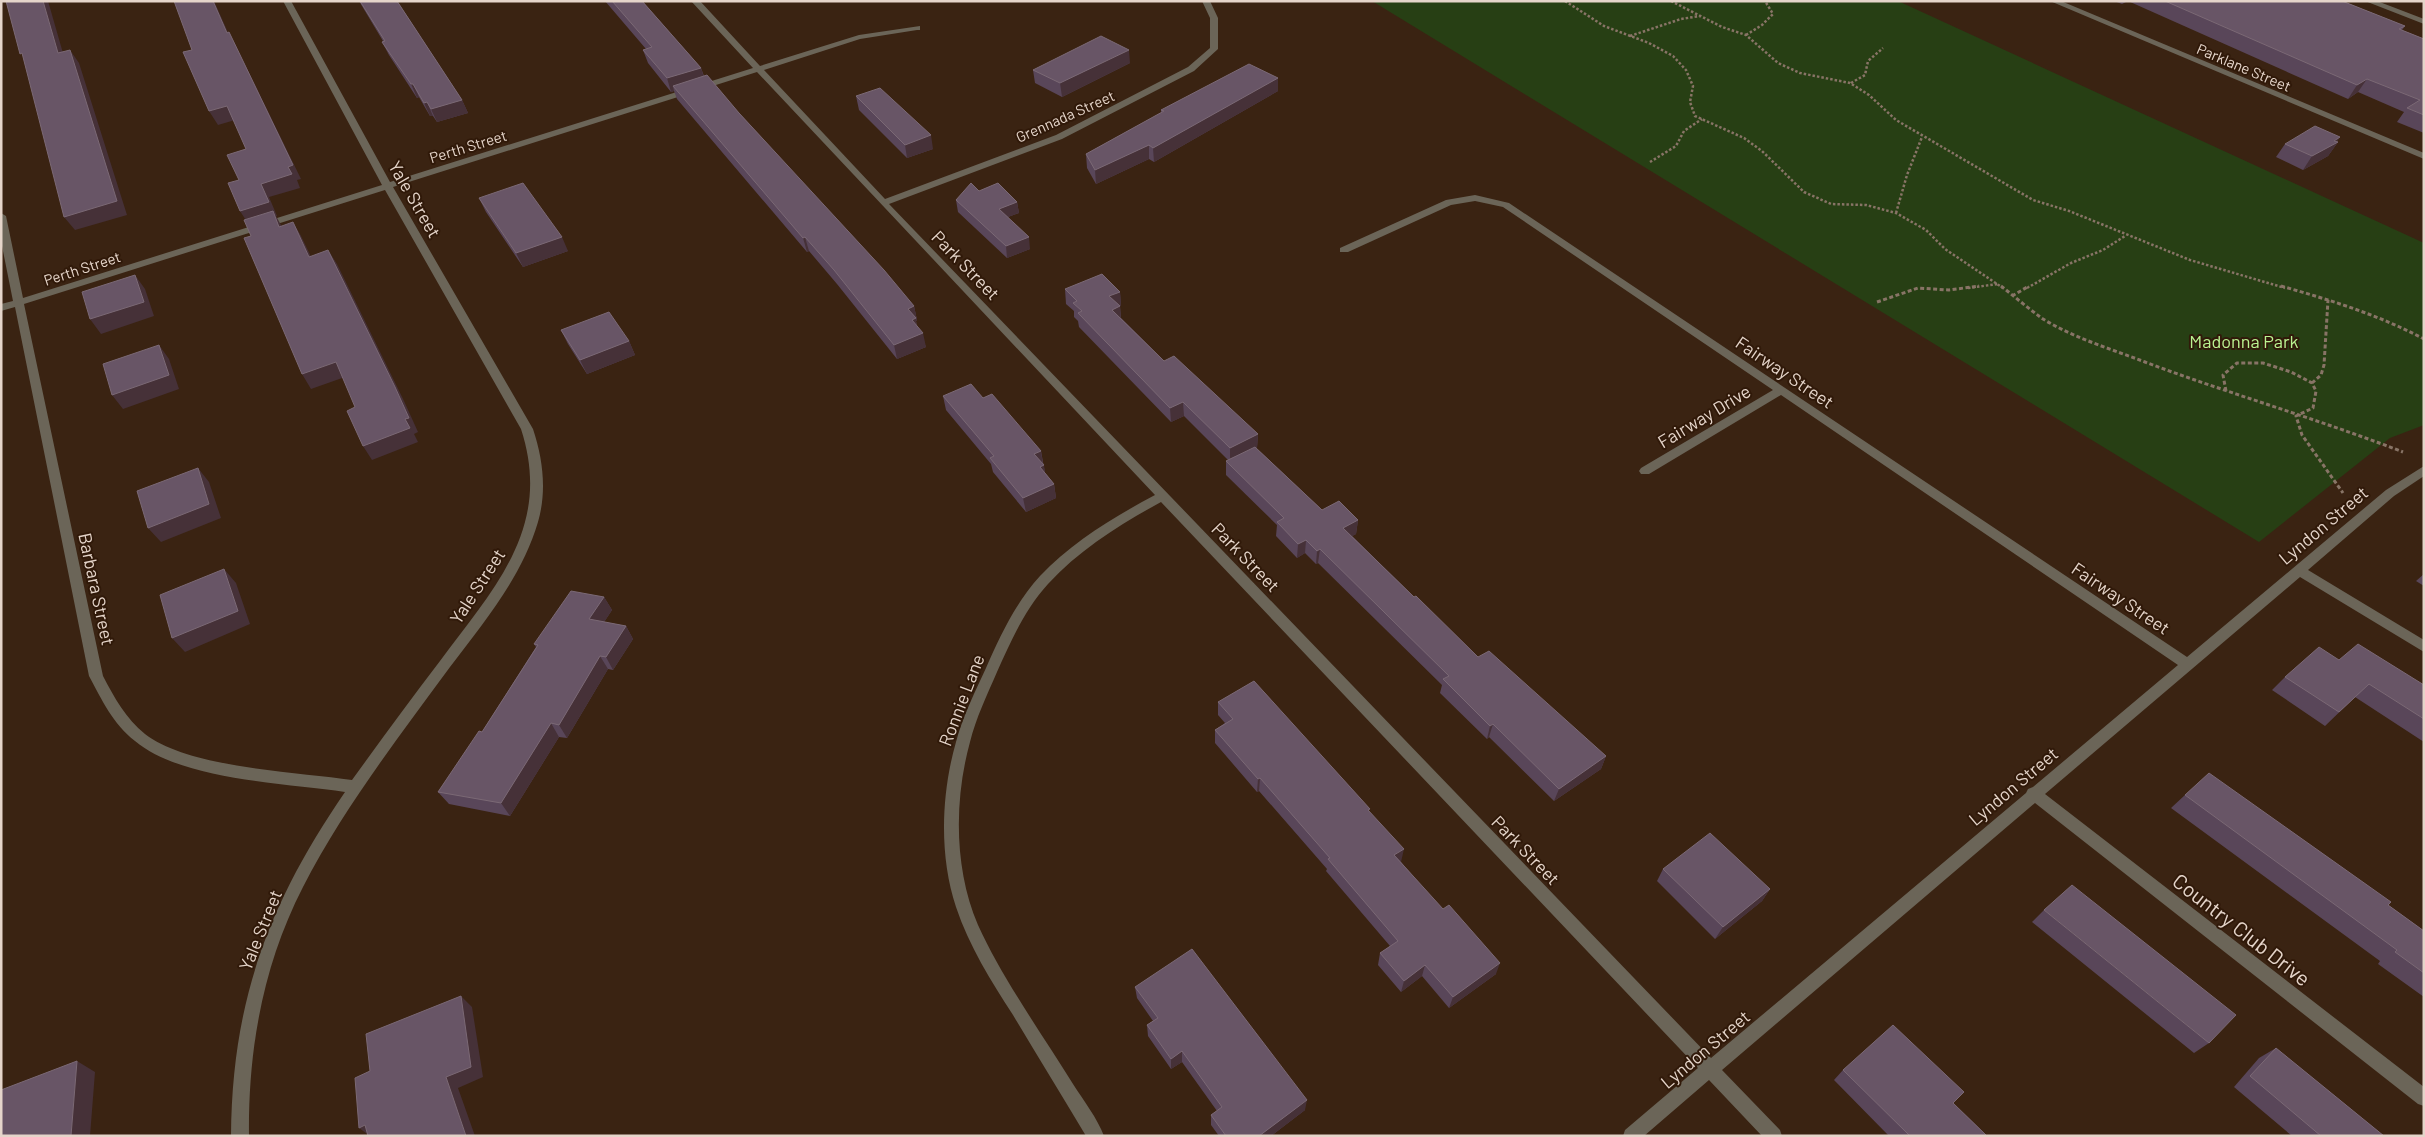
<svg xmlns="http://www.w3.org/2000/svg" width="2425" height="1137" font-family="Barlow,sans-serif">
	<rect width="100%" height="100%" fill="#3a2312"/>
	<path fill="#273f14" d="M1372 1H1898L2424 243V425L2390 438 2259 542Z"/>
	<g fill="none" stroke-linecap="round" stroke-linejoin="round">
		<path stroke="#887466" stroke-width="2.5" stroke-dasharray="2.5 2" stroke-linecap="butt" d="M1565 1 1604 26 1649 43 1673 56 1686 70 1693 86 1690 102 1695 116 1744 138 1762 151 1804 192 1831 204 1866 205 1896 213 1926 230 1945 249 2003 288
			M1671 1 1722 27 1746 35 1778 63 1800 73 1850 83 1869 95 1896 120 2033 200 2069 211 2190 260 2285 288
			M1746 35 1762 25 1773 14 1765 1
			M1630 36 1681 19 1700 16
			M1851 83 1865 75 1868 61 1883 48
			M1650 162 1676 146 1684 131 1702 119
			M1896 213 1907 175 1922 137
			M1968 288 1998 284
			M2027 288 2071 263 2103 250 2125 236"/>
		<path stroke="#887466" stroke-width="3" stroke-dasharray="4 2.5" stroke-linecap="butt" d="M2001 286C2015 297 2029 309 2043 319 2074 338 2111 349 2145 362 2230 394 2318 419 2403 452
			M2281 286C2330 300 2379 315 2424 339
			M2012 296 2029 286
			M1877 302 1918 288 1949 290 1979 286
			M2312 383 2321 375 2324 365 2328 300
			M2226 391 2223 375 2237 363H2263L2291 372 2312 383 2316 391 2313 408 2296 416 2302 435 2343 493"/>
		<path fill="#6b6558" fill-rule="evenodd" d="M283 1H291L390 182 753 68 691 1H700L760 66 859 35 920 26V30H917L860 39 764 70 885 199 1056 135 1188 67 1210 48V18L1202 1H1210L1218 18V49L1194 71 1062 139 889 204 1711 1058 2026 793 2028 789 2033 787 2178 665 1781 395 1649 474H1641L1639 471 1641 468 1773 390 1503 207 1475 201 1451 205 1348 252H1340V248L1446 200 1475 195 1509 203 2187 657 2386 490 2424 466V476L2394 496 2308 570 2424 640V652L2300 577 2045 794 2424 1087V1106L2418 1104 2035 803 1722 1070 1780 1130 1782 1136H1762L1709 1080 1644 1136H1623L1625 1130 1698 1068 1161 502C1121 524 1080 549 1048 584 1025 609 1011 641 997 672 987 695 976 718 970 742 954 800 954 869 978 925 1002 978 1042 1034 1073 1084 1084 1101 1097 1118 1104 1136H1086C1062 1096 1037 1055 1013 1015 991 981 969 946 956 907 939 856 941 794 956 742 963 716 975 692 986 668 1000 636 1016 602 1040 576 1072 542 1114 517 1155 495L757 72 393 187 533 429C543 459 547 491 538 522 522 577 484 622 450 667 398 738 343 809 303 887 263 965 248 1049 249 1136H231C232 1000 269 903 345 792 285 783 181 780 135 741 113 724 102 700 89 676L15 307 1 311V304L13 301 1 241V213L6 216 23 298 382 185ZM385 190 521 429C553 527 495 587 440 661 410 700 381 740 352 780 296 772 189 768 145 734 126 719 114 697 103 676L24 304Z
			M2050 1H2061L2424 153V159Z
			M2365 1H2377L2424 19V24Z"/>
	</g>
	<path fill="#594659" d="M359 1H397L462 100 468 113 437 122 433 116H430L419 97 417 98 389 55 382 42 383 41Z
		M605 1H642L701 68 704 76 739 113 914 306 917 320 916 321 917 326 926 347 897 359 837 284 809 251 807 252 677 99 674 91 671 92 648 63 643 50 646 49Z
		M2114 1H2342L2405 26 2402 30 2424 39V133L2397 122 2404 112 2358 92 2348 99 2128 1 2122 4Z
		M1130 63 1062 97 1035 83 1033 70Z
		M1278 78V91L1154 162 1149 159 1096 184 1087 168 1086 154 1161 113V110Z
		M856 96 933 149 907 158 859 110Z
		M2337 142H2338L2328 156 2303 170 2276 157 2285 144Z
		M979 191 1017 202 1019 213 1008 217 1030 249 1007 258 958 212 956 200Z
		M479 198 568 251 523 267 486 212Z
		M1065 289 1120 292 1121 306H1120L1121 318 1164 361 1258 434 1257 448V449L1322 510 1358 520 1356 534 1352 536 1414 597 1478 657 1606 756 1601 769 1554 801 1489 737 1487 739 1440 693 1442 685 1318 563 1316 564 1305 553 1297 558 1276 536 1277 525 1226 475V461L1228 460 1184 416 1171 422 1079 327 1078 321 1074 317V311L1066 304Z
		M561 330 629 341 635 355 587 374 568 344Z
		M943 396 983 398 1041 451 1045 473 1054 484 1056 498 1026 512 993 472 991 464 946 410Z
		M2424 574V586L2416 581Z
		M604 597 612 610 604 622 626 626 633 639 613 670 608 669 567 738 559 737 510 816 449 804 438 792 482 732 536 647 534 644Z
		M2339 660 2424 685V742L2355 697 2325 726 2272 690 2285 677Z
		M1218 702 1369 812 1401 862 1496 974 1449 1008 1422 976 1401 992 1378 965 1380 953 1390 946 1326 871 1327 869 1259 791 1257 792 1215 743V730L1225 723 1218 715Z
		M2185 795 2388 905 2424 931V997L2378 964 2380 961 2171 808Z
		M1663 869 1770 889 1762 901 1715 939 1657 881Z
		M2044 910 2209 1043 2194 1053 2032 922Z
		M1135 987 1305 1110 1271 1136H1219L1211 1125V1115L1217 1111 1182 1062 1171 1069 1148 1036 1147 1025 1153 1021 1137 998Z
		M2276 1048 2384 1136H2292L2234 1087 2259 1058Z
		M1843 1070 1953 1103 1987 1136H1889L1834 1080Z"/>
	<path fill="#463138" d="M43 1H48L67 67 58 53Z
		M213 1H214L234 46 227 33Z
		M229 32 236 46 301 179 297 180 300 188 269 197 277 216H276L281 225 288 241 249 225 240 211 261 184Z
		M70 50 79 63 127 215 75 230 64 217Z
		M1129 50 1130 63 1062 97 1060 83Z
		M701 68 705 81 673 86 674 91 671 92 667 78Z
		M1278 78V91L1154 162 1153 148Z
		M2367 79 2358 92 2348 99 2357 85Z
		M411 84H413L419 97 417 98Z
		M462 100 468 113 437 122 431 109Z
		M427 102 433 116H430L424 103Z
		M227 106 235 120 218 125 209 111Z
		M931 135 933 149 907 158 905 145Z
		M2340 137 2336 143 2338 142 2328 156 2303 170 2312 156Z
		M1149 145V159L1096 184 1095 170Z
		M1017 202 1019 213 1000 220 999 209Z
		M293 222 301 236 318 271 309 257Z
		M562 237 568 251 523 267 516 253Z
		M805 237 809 251 807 252 803 238Z
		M1029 237 1030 249 1007 258 1006 246Z
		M328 250 337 264 404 401 418 432 414 434 418 442 372 460 363 446Z
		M135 275 145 289 154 316 101 334 90 319Z
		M1120 292 1121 306 1110 310 1109 296Z
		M914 306 917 320 916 321 918 332 912 323 908 309Z
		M1120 306 1121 321 1112 310Z
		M923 333 926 347 897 359 894 345Z
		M629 341 635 355 587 374 580 360Z
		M159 345 169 359 179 389 123 409 112 395Z
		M336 362 345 377 311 389 302 374Z
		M1183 402 1184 416 1171 422 1170 408Z
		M1258 434 1257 448 1230 462V448Z
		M1041 451 1043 465 1034 454Z
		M1044 465 1046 479 1040 467Z
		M198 468 209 482 221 518 161 542 148 528Z
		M1054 484 1056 498 1026 512 1023 498Z
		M1358 520 1356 534 1342 542 1343 528Z
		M1306 540 1305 553 1297 558 1298 544Z
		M1320 549 1318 563 1316 564 1317 551Z
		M224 569 236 583 250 624 185 652 172 638Z
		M604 597 612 610 597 633 589 619Z
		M626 626 633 639 613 670 606 657Z
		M600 656 608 669 567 738 559 725Z
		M551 723 559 737 510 816 501 803Z
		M1493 724 1489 737 1487 739 1490 726Z
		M1606 756 1601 769 1554 801 1559 789Z
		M1260 778 1259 791 1257 792 1258 779Z
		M1404 849 1401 862 1394 855Z
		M1770 889 1762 901 1715 939 1723 927Z
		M1500 963 1496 974 1449 1008 1453 997Z
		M1425 965 1422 976 1401 992 1404 981Z
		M461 996 472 1007 483 1077 458 1088 475 1136H466L446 1077Z
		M1182 1051V1062L1171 1069V1059Z
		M77 1061 95 1072 90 1136H71Z
		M1307 1100 1305 1110 1271 1136H1259Z
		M365 1125 370 1136 359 1128Z"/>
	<path fill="#685566" stroke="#7b6975" d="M6 1H43L58 53 70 50 117 201 64 217 22 53 20 54Z
		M174 1H213L227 33 229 32 293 165 288 167 292 174 261 184 269 202 240 211 228 183 239 180 227 155 246 149 227 106 209 111 183 52 192 50Z
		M360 1H397L462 100 431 109 427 102 424 103 413 84H411L382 42 385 41Z
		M612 1H642L701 68 667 78 643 50 652 47Z
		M2165 1H2342L2405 26 2399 29 2424 39V115L2407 108 2420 100 2367 79 2357 85Z
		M1101 36 1129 50 1060 83 1033 70Z
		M1249 64 1278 78 1153 148 1149 145 1095 170 1086 154 1164 111 1161 110Z
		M707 75 739 113 884 270 914 306 908 309 916 318 912 320 923 333 894 345 834 270 805 237 803 238 673 86Z
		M880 88 931 135 905 145 856 96Z
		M2315 126 2340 137 2334 141 2338 142 2312 156 2285 144Z
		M523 183 562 237 516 253 479 198Z
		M971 183 979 191 998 183 1017 202 999 209 1029 237 1006 246 956 200Z
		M273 211 279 227 293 222 309 257 328 250 395 387 409 418 405 419 410 428 363 446 347 411 355 407 336 362 302 374 244 238 251 236 244 220Z
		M1102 274 1120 292 1109 296 1120 306 1112 310 1164 361 1174 356 1258 434 1230 448 1183 402 1170 408 1078 313 1082 311 1073 303 1077 301 1065 289Z
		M135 275 144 302 90 319 82 292Z
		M609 312 629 341 580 360 561 330Z
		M159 345 169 375 112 395 103 364Z
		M971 384 983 398 992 394 1041 451 1034 454 1044 465 1040 467 1054 484 1023 498 990 458 994 456 943 396Z
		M1255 447 1322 510 1339 501 1358 520 1343 528 1414 597 1416 596 1478 657 1489 651 1606 756 1559 789 1493 724 1490 726 1443 679 1449 676 1320 549 1317 551 1306 540 1298 544 1277 522 1284 518 1226 461Z
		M198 468 209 504 148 528 137 491Z
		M224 569 238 611 172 638 160 595Z
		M571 591 604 597 589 619 626 626 606 657 600 656 559 725 551 723 501 803 438 792 479 731 482 732 538 645 534 644Z
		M2358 644 2424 685V719L2369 684 2339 712 2285 677 2319 647 2339 660Z
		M1254 681 1370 809 1368 810 1404 849 1394 855 1443 909 1449 905 1500 963 1453 997 1425 965 1404 981 1380 953 1398 941 1328 859 1330 858 1260 778 1258 779 1215 730 1233 719 1218 702Z
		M2209 773 2391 902 2388 905 2424 931V973L2395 952 2397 950 2185 795Z
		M1710 833 1770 889 1723 927 1663 869Z
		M2072 885 2236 1015 2209 1043 2044 910Z
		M1192 949 1307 1100 1259 1136H1226L1211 1115 1222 1107 1182 1051 1171 1059 1147 1025 1158 1018 1135 987Z
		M461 996 471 1067 446 1077 466 1136H368L365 1125 359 1128 355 1078 370 1071 366 1034Z
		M1893 1025 1964 1092 1953 1103 1987 1136H1910L1843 1070Z
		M2276 1048 2384 1136H2321L2250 1076Z
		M77 1061 71 1136H1V1090Z"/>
	<g text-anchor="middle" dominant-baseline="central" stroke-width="4" stroke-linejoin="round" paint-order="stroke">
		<g font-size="15" fill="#e5d5ca" stroke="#301909">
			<text transform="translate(2244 67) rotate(23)">Parklane Street</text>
			<text transform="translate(1065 116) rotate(-24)">Grennada Street</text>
			<text transform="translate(468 146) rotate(-17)">Perth Street</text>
			<text transform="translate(82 268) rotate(-18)">Perth Street</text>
		</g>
		<g font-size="18" fill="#e5d5ca" stroke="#301909">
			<text transform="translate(415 199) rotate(60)">Yale Street</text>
			<text transform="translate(966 265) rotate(46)">Park Street</text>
			<text transform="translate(1785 372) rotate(34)">Fairway Street</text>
			<text transform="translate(1704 416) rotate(-31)">Fairway Drive</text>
			<text transform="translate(2323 525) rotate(-40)">Lyndon Street</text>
			<text transform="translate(1246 557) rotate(46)">Park Street</text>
			<text transform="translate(477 586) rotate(-57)">Yale Street</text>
			<text transform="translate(97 589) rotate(78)">Barbara Street</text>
			<text transform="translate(2121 598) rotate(34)">Fairway Street</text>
			<text transform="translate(961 700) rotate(-69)">Ronnie Lane</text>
			<text transform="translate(2013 786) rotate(-40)">Lyndon Street</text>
			<text transform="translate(1526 850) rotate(46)">Park Street</text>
			<text transform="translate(260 930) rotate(-68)">Yale Street</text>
			<text transform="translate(1705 1049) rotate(-40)">Lyndon Street</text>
		</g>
		<g font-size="18" fill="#baf391" stroke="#301909">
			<text x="2244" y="341">Madonna Park</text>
		</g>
		<g font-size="21" fill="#e5d5ca" stroke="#301909">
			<text transform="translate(2242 929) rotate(38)">Country Club Drive</text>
		</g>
	</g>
	<rect width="2425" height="1137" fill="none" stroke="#e5d5ca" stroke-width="5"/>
</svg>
